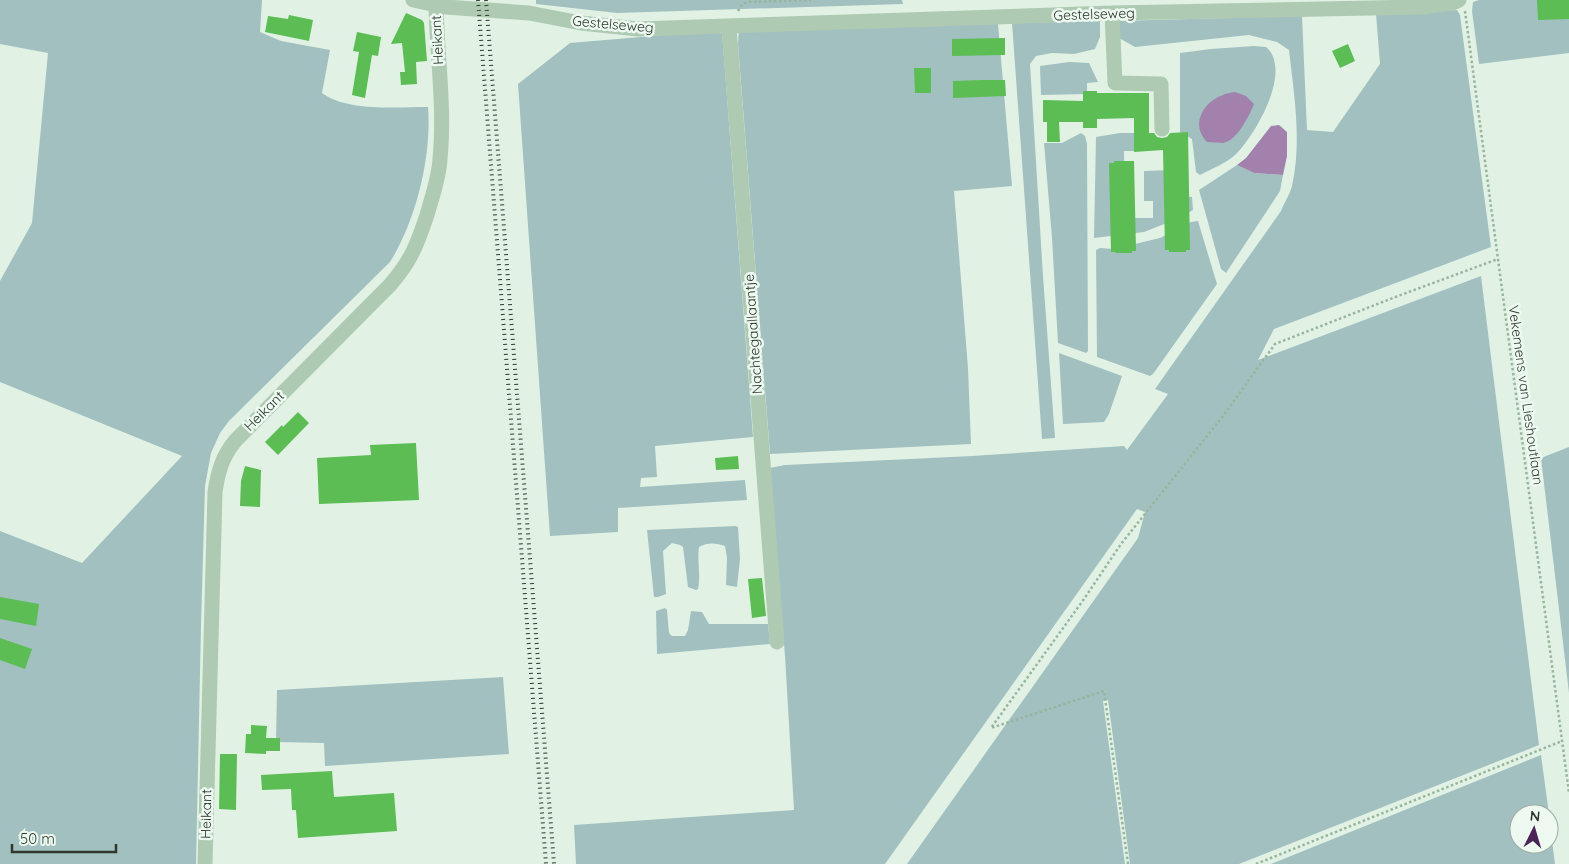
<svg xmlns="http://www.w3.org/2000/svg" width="1569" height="864" font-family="Quicksand,sans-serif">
	<rect width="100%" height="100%" fill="#e1f2e5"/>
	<path fill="#a2c0c0" d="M0 0H262L260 32 281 41 330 50 322 93C348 112 397 107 428 107 432 156 416 221 390 262L229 421 220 433 211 453 205 486 201 626 196 864H0V531L82 563 182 456 0 382V281L32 223 48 53 0 44Z
		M536 0H902L903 4 617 13 536 4Z
		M1479 0H1569V53L1479 64 1472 11 1473 2Z
		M1457 10 1460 15 1491 247 1274 329 1258 360 1481 276 1539 745 1239 864H1130L1108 700 1103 701 1125 864H907L1138 538 1145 512 1137 509 885 864H576L574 825 794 810 785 656 770 468 785 465 972 456 1124 446 1127 450 1168 394 1155 389 1281 211C1284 203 1290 194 1292 186 1302 141 1294 95 1289 50L1277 42 1249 35 1135 47 1119 38 1116 21 1302 16 1307 130 1333 132 1380 64 1376 14Z
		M1100 21V37L1095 49 1074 54 1052 53 1036 56 1030 64 1043 276 1055 438 1042 439 1012 23Z
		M998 24 1012 186 954 191 968 368 971 444 770 454 738 44 739 28Z
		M711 31H722L753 437 655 446 657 477 641 478 640 487 745 480 747 500 618 508V532L550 536 518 84 570 43Z
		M1254 46 1266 47C1293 70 1256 134 1236 154 1227 163 1211 169 1200 175L1196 172 1192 139 1180 132V53L1211 49Z
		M1069 62 1089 63 1098 82 1087 83V94L1041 95 1040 66Z
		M1081 133 1085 136 1087 144 1088 351 1086 353 1058 343 1052 238 1044 143H1062Z
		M1120 133H1134L1135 151H1124L1125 218H1153V201H1144V171L1174 170 1168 196 1192 197 1193 210 1177 219 1144 232 1094 238 1096 137Z
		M1237 165 1254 173 1283 175 1280 191 1226 273 1221 269 1199 190Z
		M1198 221 1217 284 1153 374 1150 376 1097 357 1096 250 1100 248 1114 249 1160 238 1191 222Z
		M1059 353 1122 376 1109 414 1104 422 1063 424Z
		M1569 447V693L1541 458Z
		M735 526 738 527 740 559 737 587 726 585 727 558 725 546C716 543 708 542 699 547 697 562 701 575 698 589L696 590 688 587 683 547 680 545 672 543 663 551 666 594 658 597H654L647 530Z
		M665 608 667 610 669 633 672 636H685L688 630 691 611 702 612 709 624H768L770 644 657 654 656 611Z
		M503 677 509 754 325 766 324 743 276 742 277 690Z
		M1541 755 1549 814H1519V844H1549V817L1555 864H1271Z"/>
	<path fill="#a282ad" d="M1235 92 1246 96 1254 104C1249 116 1237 141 1223 143 1218 143 1212 142 1207 142 1190 125 1203 102 1223 95 1226 93 1231 93 1235 92Z
		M1279 125 1287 132V156L1283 175 1254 173 1237 165 1246 158 1271 126Z"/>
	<path fill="#5bbd54" d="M1537 0H1569V19L1538 20Z
		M406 13 422 20 424 23 427 61 416 62 417 84 401 85 400 72H405L402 43 391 44Z
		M289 15 313 20 309 41 265 32 268 16 288 19Z
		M357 32 381 37 378 56 372 55 365 98 352 95 359 52 353 51Z
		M1005 38V55L952 56V39Z
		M1348 44 1355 61 1340 68 1332 51Z
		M914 68H931V93H915Z
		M983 80H1005L1006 96 953 98V81Z
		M1083 91H1097V93H1149V133H1154L1157 137 1162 138 1167 137 1170 133 1188 132 1190 250H1186V252H1169V250H1165L1163 150 1134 152V118L1097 119V128H1083V122H1059L1060 142H1047V122H1043V100L1083 101Z
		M1114 161H1134L1136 251H1132V253H1116L1115 252H1111L1109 163H1114Z
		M298 412 309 423 278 455 265 442 282 425 283 427Z
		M416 443 419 500 319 504 317 458 371 455 370 445Z
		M738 456 739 469 716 470 715 458Z
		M245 466 261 470 260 507 240 506 241 481Z
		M762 578 766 616 752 618 748 579Z
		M0 597 39 604 36 626 0 619Z
		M0 638 32 649 25 669 0 660Z
		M251 725 267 726 266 738H280V751H266V754L245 753 246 734H251Z
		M220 754H237L236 810 219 809Z
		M332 771 334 797 394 793 397 831 298 838 296 810H292L291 789 262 790 261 775Z"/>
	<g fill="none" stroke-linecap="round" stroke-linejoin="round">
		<path stroke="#98b59c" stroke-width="2.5" stroke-dasharray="2.5 2.5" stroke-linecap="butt" d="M738 11 741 6 747 2 811 0
			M1465 11 1569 793
			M1128 864 1104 691 991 728 1084 599 1121 544 1223 416 1275 344 1398 296 1498 259
			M1256 864 1562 741"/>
		<path stroke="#aecab2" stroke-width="15" d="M413 0 446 7 529 13 581 23 638 29 1112 13 1422 7 1452 3 1459 0
			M1112 13 1115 83 1161 84 1162 129
			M729 27 777 642
			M205 864 215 492C218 472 222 457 235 441L390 285C411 261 417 245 427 215 432 197 439 178 440 159 445 108 437 56 436 5"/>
		<path stroke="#2c392c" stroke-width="4" stroke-dasharray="1 4" stroke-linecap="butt" d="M478 0 546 864
			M486 0 554 864"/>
	</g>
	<g text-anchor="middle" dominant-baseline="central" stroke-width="5" stroke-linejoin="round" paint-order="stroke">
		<g font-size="14" fill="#2c392c" stroke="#eefaf1">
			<text transform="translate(1094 14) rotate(-2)">Gestelseweg</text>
			<text transform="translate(613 24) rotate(5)">Gestelseweg</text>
			<text transform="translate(437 40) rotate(-93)">Heikant</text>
			<text transform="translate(753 334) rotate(-94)">Nachtegaallaantje</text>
			<text transform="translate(1526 395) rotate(82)">Vekemens van Lieshoutlaan</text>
			<text transform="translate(264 411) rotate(-45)">Heikant</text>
			<text transform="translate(206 814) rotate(-89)">Heikant</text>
		</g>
	</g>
	<g transform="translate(1534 829) rotate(5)"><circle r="24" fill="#eefaf1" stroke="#a0ada2"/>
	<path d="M0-4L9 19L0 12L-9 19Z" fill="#4b2458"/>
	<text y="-8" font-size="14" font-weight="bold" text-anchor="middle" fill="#2c392c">N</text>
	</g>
	<path d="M12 844v8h104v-8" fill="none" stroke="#2c392c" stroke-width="2.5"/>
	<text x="20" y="844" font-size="15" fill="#2c392c" stroke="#eefaf1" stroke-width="4" paint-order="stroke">50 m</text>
</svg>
